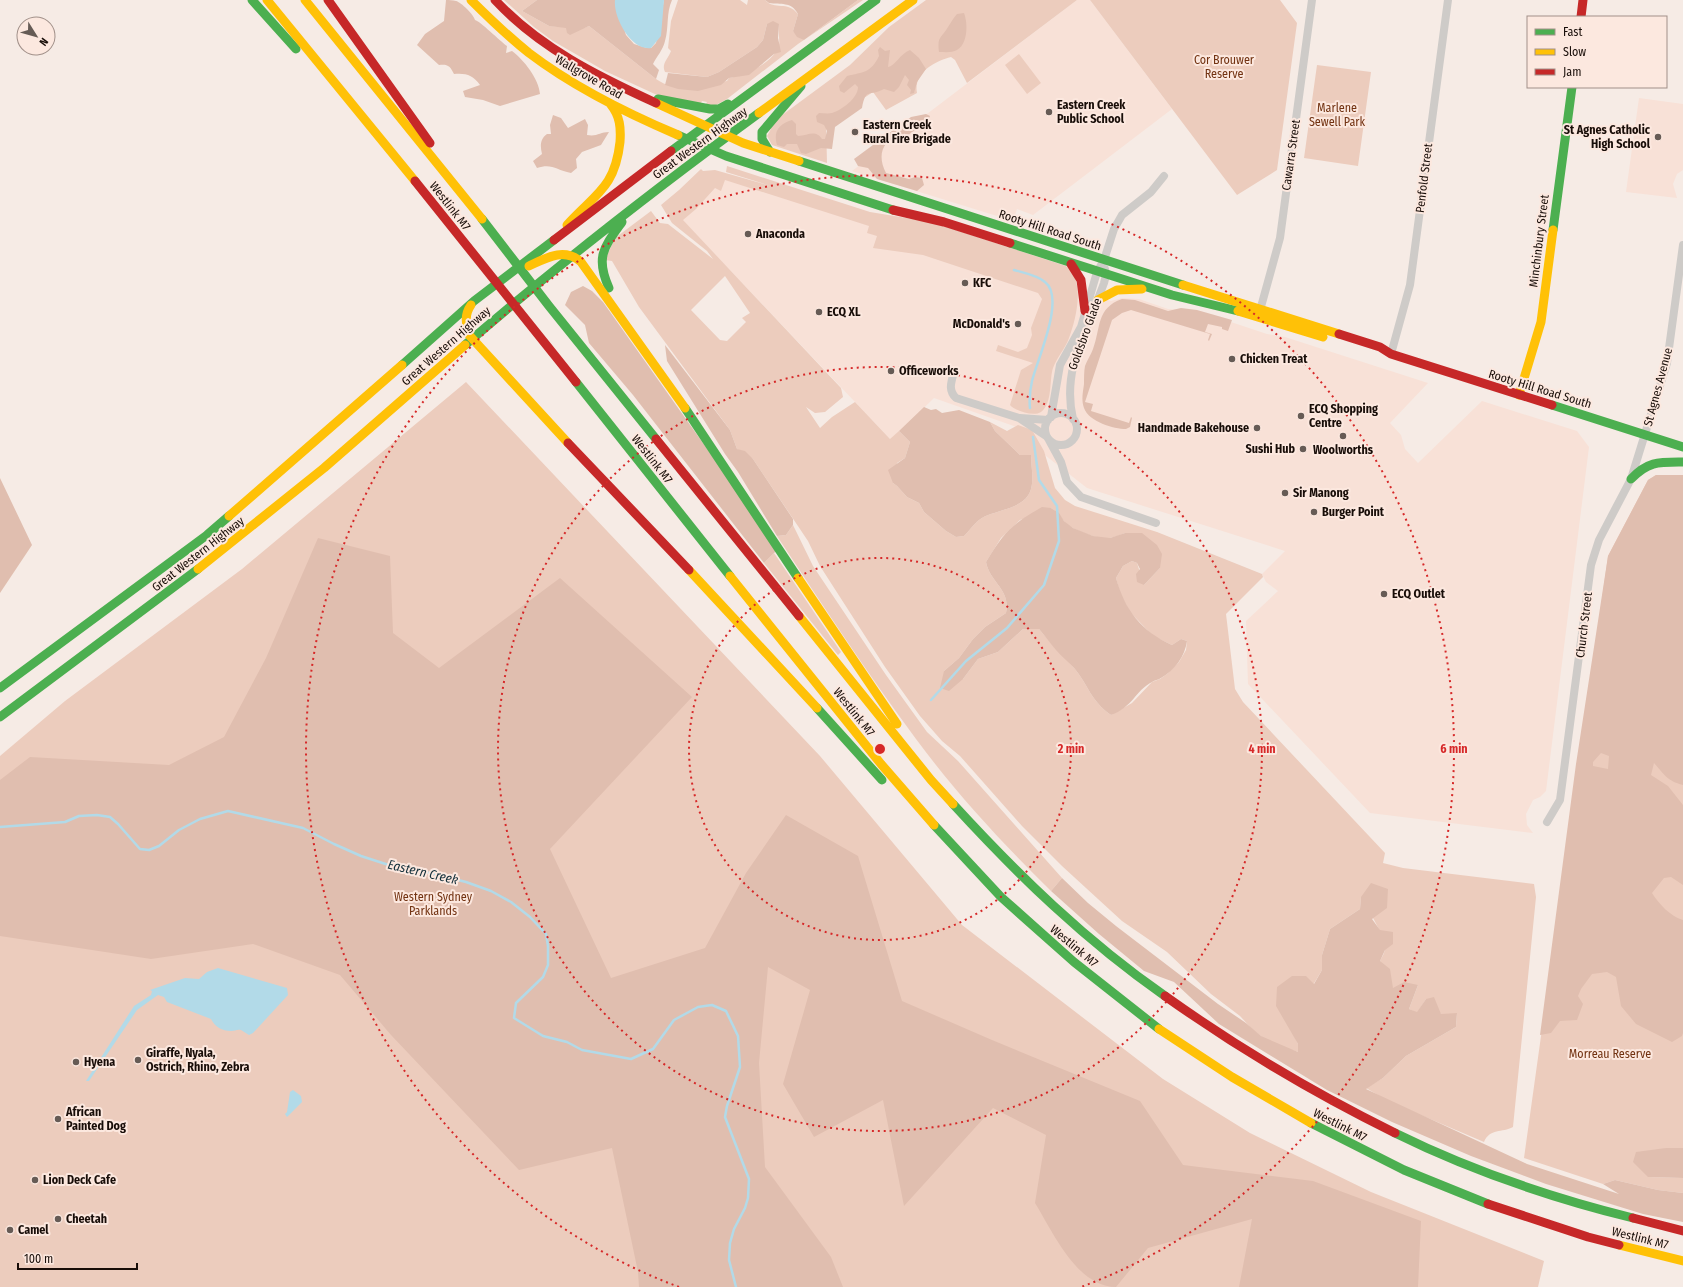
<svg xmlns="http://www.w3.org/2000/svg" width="1683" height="1287" font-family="'Fira Sans Condensed',sans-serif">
	<rect width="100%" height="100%" fill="#f6ebe5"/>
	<path fill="#f8e1d7" d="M1077 0H1090L1172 109 1033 215 1017 209 1013 221 852 171Z
		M1639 98 1683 104V170L1677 174 1673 184 1677 198 1626 192Z
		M708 171 1075 291 1111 301 1122 298 1139 299 1168 309 1191 311 1216 317 1267 334 1285 337 1428 383 1390 423 1401 435 1405 449 1418 463 1482 401 1577 431 1589 447 1546 791 1540 797 1533 800 1526 814 1527 825 1533 833 1370 813 1248 684 1246 621 1278 591 1266 582 1262 574 1285 551 1087 488 1041 452 1028 431 934 398 891 440 674 211Z"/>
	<path fill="#ecccbd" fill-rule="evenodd" d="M504 0H537L522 11 549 26 584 28 589 26 656 79C680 95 700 85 727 81L729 78C745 75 774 63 779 45 780 42 778 29 779 24H767L763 40 757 47 719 72 707 77 665 72C661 64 668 59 671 51L668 48 671 21 678 0H740L747 5 748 0H765C775 11 787 0 798 14L793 31 804 40 858 0H863L798 44 727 99 716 105 705 106 707 102 702 101 700 105 657 95 605 71 553 41 534 27Z
		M926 0H1077L967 83 955 60 951 57C935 61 913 73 917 93L886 110 873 92 826 123 827 163 772 145 767 136 771 129 770 124 850 65 889 27Z
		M1090 0H1280L1297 23 1277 170 1237 195Z
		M1019 54 1041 83 1027 94 1005 65Z
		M1317 65 1371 72 1358 166 1304 158Z
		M727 166 870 212 931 222 1066 266C1086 280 1076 319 1069 338 1065 349 1057 357 1053 368 1049 380 1053 403 1041 412 1034 417 1015 411 1010 405L1021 370 1033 363 996 351 998 345 1018 352 1027 348 1032 335 1031 328 1042 299 1038 293 923 255 873 248 877 236 867 233 869 226 725 180 721 191 715 188 696 209 683 220 841 388 843 397 825 412 815 413 806 407 820 428 832 417 855 402 890 439 899 431 910 442 905 458 897 463 893 483 897 486 907 497 919 503 924 512 946 531 956 537 964 536C969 531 975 522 982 518 995 510 1026 509 1031 489 1034 478 1031 467 1031 455H1020L995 431 990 422 1007 431 1018 425 1032 430 1044 451 1055 488 1065 500 1075 506 1157 532 1262 574 1263 577 1226 614 1235 689 1243 702 1385 853 1383 863 1403 868 1534 884 1536 897 1513 1127C1502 1133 1490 1128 1484 1142L1388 1101 1366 1088 1383 1078 1406 1056 1456 1027 1457 1014H1441L1426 999 1417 1013 1409 1009 1418 985 1393 989 1380 961C1382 957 1385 952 1385 949 1385 934 1368 911 1361 897L1360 909 1330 929 1322 955V970L1289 1025 1298 1044V1052L1268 1042 1252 1029 1240 1016 1211 994 1167 952 1122 921 1062 866 1022 826 960 756 942 741 920 716 885 667 820 566 808 541 753 459 737 449 730 430 639 307 612 261 605 260 615 238 651 211 660 223 668 224 713 259 707 251 672 223 661 205 679 190 701 169 703 171 715 170 771 186 726 172ZM725 276 750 313 742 318 746 322 727 341 720 340 691 310ZM1051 508C1059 513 1058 514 1064 521 1071 530 1099 540 1110 538 1115 537 1120 535 1125 533L1160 568 1144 585 1137 563 1132 561 1123 566 1116 578 1120 593 1130 612 1153 636 1172 645 1181 639 1187 641 1186 650 1179 662 1167 674 1160 679 1152 682 1132 703 1111 715C1090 700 1089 686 1074 668 1063 654 1050 643 1039 629H1023L998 652 978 659 963 679 944 671 959 658 973 639 985 627 1006 613C1011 589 990 583 986 562L1001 538 1020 520Z
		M466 382 820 756 962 925 1163 1079 1250 1133 1371 1192 1544 1261 1538 1287H0V756L65 701 242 569Z
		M1656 475H1683V1148H1666L1648 1177 1683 1178V1193L1658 1190 1615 1180 1603 1184 1524 1158 1608 556 1648 480Z
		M793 525 813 566 886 675 927 732 958 761 1062 878 1051 891C1003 844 956 793 916 739 867 673 822 604 777 536L786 535Z
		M774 553 841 652 838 655 764 563Z"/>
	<path fill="#e0beaf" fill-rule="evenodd" d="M446 0C449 0 453 0 456 1 461 2 474 15 475 20 480 21 500 41 507 46L506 53 512 51C524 60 539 79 540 94L500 106 483 100 465 97 463 91 480 85C473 75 466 73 454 74 450 66 448 64 439 65L417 45 425 34 444 21Z
		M537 0H615L626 35 634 44 647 48H651L656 43 664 0H672C666 13 669 27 665 41 663 50 657 56 653 64L659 70 656 79 589 26 570 35 567 33 566 28 549 26 522 11Z
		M765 0H858L804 40 797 37 793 31 798 14C791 1 781 5 769 3Z
		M964 13C968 23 968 44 957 50 952 53 945 52 939 52 937 36 941 39 948 27 951 23 953 18 957 14Z
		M773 21 779 24 778 38 781 52 774 54 749 75 729 78 721 85 698 91 678 89 665 85 668 73 707 77 719 72 757 47 763 40 767 24Z
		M880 47 885 51 890 50 888 67C895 66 900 54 910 50L919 58 926 69 917 82 914 93 910 94 911 90 907 85 909 80 905 75 899 87 894 92 884 89C869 97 866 87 862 108L835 127 832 149 821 148 806 154 801 153 797 144H787L784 147 777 145C773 131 779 124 792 120L796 124V134L798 136C808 136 815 129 822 139H825L827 131 824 125 817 122 816 116 819 113C823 113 828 114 832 113 842 110 858 98 858 87L855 84 844 93 840 91 839 86 847 76C863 72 871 73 879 56L878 50Z
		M926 114 930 116C924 130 913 128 906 138 883 135 876 155 886 173L909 179 915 177 922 178 924 185 917 191 877 179 868 168 858 166 854 159 911 117Z
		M553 115 561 118 568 128 585 119 588 125 587 135C597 137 600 132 609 132L601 145 582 152 576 159 577 168 571 173C556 170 552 163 537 168L533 161 542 154C540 146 540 139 547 134H551L550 125Z
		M583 286 592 291 603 302 778 549 764 563 633 395 589 343 585 325 565 305 571 292Z
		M1122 299 1135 300 1168 311 1181 308 1197 310 1232 320 1228 331 1222 329V327L1208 324 1205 332 1212 334 1209 341 1208 340 1210 334 1131 310 1122 313 1112 320 1085 402 1093 404 1091 411 1129 423 1131 417 1132 418 1130 427 1126 429C1114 429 1089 422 1084 408 1081 400 1083 392 1084 384 1084 378 1084 371 1085 366 1087 360 1091 355 1093 349 1101 328 1096 308 1122 299Z
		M665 345 730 430 737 449 745 451 753 459 793 519V525L786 535 777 536 738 472 725 454 667 361Z
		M924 407 931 410 936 409 942 413 959 410 990 422 995 431 1020 455H1031C1031 467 1034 478 1031 489 1026 509 995 510 982 518 975 522 969 531 964 536L956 537 946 531 924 512 919 503 907 497 897 486 893 483 888 470 905 458 910 442 899 431Z
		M1656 475H1683V785C1667 781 1664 774 1654 763L1651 775 1668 786 1683 805V885L1671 877 1664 878 1652 893C1659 904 1670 916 1683 920V1033L1682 1036 1672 1042 1636 1024 1621 1006 1616 977 1607 972 1592 974 1581 989 1578 996 1583 1004 1577 1020 1560 1021 1551 1033 1540 1035 1576 764 1608 556 1648 480ZM1601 753 1609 756 1608 769 1593 766V762Z
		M0 478 32 545 0 593Z
		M1042 507 1051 508 1059 513 1064 521 1073 528 1093 536 1110 538 1125 533H1142L1157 545 1162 554 1160 568 1144 585 1137 582 1136 574 1140 569 1137 563 1132 561 1123 566 1116 578C1125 610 1141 631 1172 645L1181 639 1187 641C1185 656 1175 670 1161 678 1158 680 1155 680 1152 682 1135 691 1133 707 1111 715 1090 700 1089 686 1074 668 1069 662 1062 657 1056 650 1050 643 1045 636 1039 629H1023L998 652 978 659 963 679 949 691 940 688 944 671 959 658 973 639 985 627 1006 613C1011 589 990 583 986 562 1004 532 1012 524 1042 507Z
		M318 538 390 556 393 633 439 668 560 578 692 697 550 849 611 978 705 948 746 873 786 815 858 856 902 1001 992 1040 1140 1101 1183 1165 1313 1181 1421 1221 1418 1287H1239L1252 1219 1148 1248 1116 1287C1077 1287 1053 1232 1035 1203L1046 1135 993 1108 904 1206 883 1100 814 1137 783 1084 810 990 768 967 759 1063 765 1167 831 1257 843 1287H639L638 1272 612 1148 519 1170 391 1035 340 975 253 944 151 959 0 936V780L30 757 169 765 224 737 266 658Z
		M1062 878 1088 903 1116 926 1218 1004 1246 1023 1261 1036 1298 1052V1044L1276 1006 1277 987 1292 976H1306L1314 984 1322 970V955L1330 929 1360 909 1361 897 1371 883 1388 889 1387 908 1372 919 1380 930 1393 932V944L1385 950 1380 961 1390 969 1393 988 1404 982 1418 985 1409 1009 1417 1012 1426 999 1434 997 1441 1014 1457 1013 1456 1027 1406 1056 1383 1078 1366 1089 1527 1164 1619 1194 1603 1184 1615 1180 1658 1190 1683 1193V1222L1643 1214 1546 1184 1471 1156 1392 1122 1327 1090 1219 1024 1174 982 1144 971 1099 934 1051 891Z
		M1666 1148H1683V1178L1648 1177 1633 1162 1636 1152Z"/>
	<path fill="#b2dae8" d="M615 0H664L661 36 651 48C631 51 613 17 615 0Z
		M218 968 287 988 288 995 253 1033 249 1035 241 1030C237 1029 235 1031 231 1031 222 1031 215 1027 211 1019L167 1002 164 997 158 995 137 1010 89 1081H86L134 1006 151 995 152 991 150 990 185 978 199 979 207 972Z
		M293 1090 301 1096 302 1102 287 1117 285 1114 287 1112 290 1092Z"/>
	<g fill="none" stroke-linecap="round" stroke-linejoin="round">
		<path stroke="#b2dae8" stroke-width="2.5" d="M1014 270C1024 273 1037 275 1045 282 1066 298 1037 360 1032 381 1030 390 1029 399 1030 408
			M931 700 966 661 1007 628 1044 585 1059 541 1057 506 1039 480 1033 437
			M0 827 65 822 79 816 97 815 110 817 118 824 140 849 149 850 159 846 179 830 200 819 228 811 303 828 334 844 361 856 404 870 430 873 466 882 491 891 511 902 530 917 546 934 548 946V965L543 977 516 1003 514 1018 543 1036 567 1042 582 1050 631 1059 653 1049 674 1020 698 1007 712 1005 726 1011 738 1036 740 1067 727 1106 725 1117 749 1179 748 1198 745 1208 734 1229 730 1243 729 1260 736 1287"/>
		<path stroke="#cecbc8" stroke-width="8" d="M1259 314 1280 238 1312 0
			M1391 354 1410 285 1448 0
			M954 372C951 383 948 390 956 398L1019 418 1046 436
			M1045 429a16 16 0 1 1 32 0a16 16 0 1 1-32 0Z
			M1051 417 1060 365 1081 327 1097 272 1104 260 1114 229 1122 215 1151 192 1164 176
			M1020 418 1048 420
			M1073 419C1061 369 1088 328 1104 283L1106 275 1105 269
			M1049 440 1061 462 1067 482 1081 497 1156 523
			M1547 822 1560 800 1591 565 1599 540 1631 479 1667 363 1683 245"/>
		<path stroke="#4caf50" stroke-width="9" d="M252 0 296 49
			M658 99 710 109H719L728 104
			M678 135 726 156 893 210
			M671 151 876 0
			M770 152 762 139V132L801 86
			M799 161 1183 285
			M482 219 549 306 656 439
			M1553 230 1572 87
			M1010 243 1172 295 1238 311
			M609 288C595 257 604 247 622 222
			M465 345C560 263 658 187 759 113
			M402 365 474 301 554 240
			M576 382 730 576
			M1552 405 1683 447
			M685 408 798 578
			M1631 479C1648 461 1659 462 1683 462
			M0 688 207 535 229 516
			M817 708 882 780
			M0 717 198 569
			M953 804C1018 875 1086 941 1165 996
			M934 825 1001 897 1074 962 1159 1029
			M1311 1123 1404 1170 1488 1204
			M1395 1133C1470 1170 1552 1198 1633 1218"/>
		<path stroke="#ffc107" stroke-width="9" d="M267 0 415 181
			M305 0 482 219
			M471 0C489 18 509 37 529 53 575 88 626 113 678 135
			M656 103 743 143 799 161
			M759 113 913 0
			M567 225C595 194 615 188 620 142 621 128 620 116 611 105
			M529 266C546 258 564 247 581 262L685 408
			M1183 285 1339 334
			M1098 300 1117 290 1142 289
			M471 305C464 315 466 323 469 335L568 443
			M1238 311 1323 337
			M1519 395 1541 322 1553 230
			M229 516 402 365
			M198 569 324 468 465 345
			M689 570 817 708
			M730 576 881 764 934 825
			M798 578 897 724
			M799 616 931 780 953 804
			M1159 1029 1232 1077 1311 1123
			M1619 1245 1683 1261"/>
		<path stroke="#c62828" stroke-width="9" d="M328 0 430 143
			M495 0C540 48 597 76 656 103
			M1581 17 1583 0
			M415 181 576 382
			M893 210 944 222 1010 243
			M554 240 671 151
			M1071 264 1081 280 1085 311
			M1339 334 1380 347 1391 354 1552 405
			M656 439 799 616
			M568 443 689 570
			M1165 996C1238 1048 1314 1093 1395 1133
			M1488 1204 1588 1237 1619 1245
			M1633 1218 1683 1231"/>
	</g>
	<g fill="none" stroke="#d62828" stroke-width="2" stroke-dasharray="2 4">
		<circle cx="880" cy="749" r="191"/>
		<circle cx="880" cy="749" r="382"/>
		<path d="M679 1287A574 574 0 1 1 1081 1287"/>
	</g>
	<g fill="#665b55" stroke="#fce8df" stroke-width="1.5">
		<circle cx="1049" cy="112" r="4"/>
		<circle cx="855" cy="132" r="4"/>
		<circle cx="1658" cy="137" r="4"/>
		<circle cx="748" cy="234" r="4"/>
		<circle cx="965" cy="283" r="4"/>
		<circle cx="819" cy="312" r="4"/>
		<circle cx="1018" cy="324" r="4"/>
		<circle cx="1232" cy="359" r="4"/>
		<circle cx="891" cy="371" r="4"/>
		<circle cx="1301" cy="416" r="4"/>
		<circle cx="1257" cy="428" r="4"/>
		<circle cx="1343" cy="436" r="4"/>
		<circle cx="1303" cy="449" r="4"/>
		<circle cx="1285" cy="493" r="4"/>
		<circle cx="1314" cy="512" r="4"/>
		<circle cx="1384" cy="594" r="4"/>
		<circle cx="138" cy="1060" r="4"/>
		<circle cx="76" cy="1062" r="4"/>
		<circle cx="58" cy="1119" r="4"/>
		<circle cx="35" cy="1180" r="4"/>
		<circle cx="58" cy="1219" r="4"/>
		<circle cx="10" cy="1230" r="4"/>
	</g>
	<g text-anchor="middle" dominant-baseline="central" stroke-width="4" stroke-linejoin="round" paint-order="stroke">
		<g font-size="12" fill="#723211" stroke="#fce8df">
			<text x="1224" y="60">Cor Brouwer<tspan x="1224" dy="14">Reserve</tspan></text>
			<text x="1337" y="108">Marlene<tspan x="1337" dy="14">Sewell Park</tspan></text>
			<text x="433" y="897">Western Sydney<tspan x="433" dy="14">Parklands</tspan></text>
			<text x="1610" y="1054">Morreau Reserve</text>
		</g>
		<g font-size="12" fill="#180d08" stroke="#fce8df">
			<text transform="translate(589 77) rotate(30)">Wallgrove Road</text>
			<text transform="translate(700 143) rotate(-36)">Great Western Highway</text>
			<text transform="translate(1291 155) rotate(-82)">Cawarra Street</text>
			<text transform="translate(1424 178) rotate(-83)">Penfold Street</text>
			<text transform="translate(450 206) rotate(52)">Westlink M7</text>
			<text transform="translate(1050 230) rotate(18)">Rooty Hill Road South</text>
			<text transform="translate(1539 241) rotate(-83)">Minchinbury Street</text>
			<text transform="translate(1085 334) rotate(-70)">Goldsbro Glade</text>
			<text transform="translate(446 346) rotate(-41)">Great Western Highway</text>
			<text transform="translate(1658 387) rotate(-75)">St Agnes Avenue</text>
			<text transform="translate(1540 389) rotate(17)">Rooty Hill Road South</text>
			<text transform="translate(652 459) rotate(52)">Westlink M7</text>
			<text transform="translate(198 554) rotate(-38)">Great Western Highway</text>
			<text transform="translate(1584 625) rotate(-83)">Church Street</text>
			<text transform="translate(854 712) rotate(51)">Westlink M7</text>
			<text transform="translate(1074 946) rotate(40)">Westlink M7</text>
			<text transform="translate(1340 1125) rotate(27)">Westlink M7</text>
			<text transform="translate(1640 1238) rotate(14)">Westlink M7</text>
		</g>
		<g font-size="12" font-weight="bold" fill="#180d08" stroke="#fce8df" text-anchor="start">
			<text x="1057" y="105">Eastern Creek<tspan x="1057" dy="14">Public School</tspan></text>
			<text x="863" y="125">Eastern Creek<tspan x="863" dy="14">Rural Fire Brigade</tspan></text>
			<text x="1650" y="130" text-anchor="end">St Agnes Catholic<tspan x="1650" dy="14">High School</tspan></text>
			<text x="756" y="234">Anaconda</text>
			<text x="973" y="283">KFC</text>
			<text x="827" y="312">ECQ XL</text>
			<text x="1010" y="324" text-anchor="end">McDonald's</text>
			<text x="1240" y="359">Chicken Treat</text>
			<text x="899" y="371">Officeworks</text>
			<text x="1309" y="409">ECQ Shopping<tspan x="1309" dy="14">Centre</tspan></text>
			<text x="1249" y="428" text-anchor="end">Handmade Bakehouse</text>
			<text x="1295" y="449" text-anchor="end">Sushi Hub</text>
			<text x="1343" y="450" text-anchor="middle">Woolworths</text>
			<text x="1293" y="493">Sir Manong</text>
			<text x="1322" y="512">Burger Point</text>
			<text x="1392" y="594">ECQ Outlet</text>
			<text x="146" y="1053">Giraffe, Nyala,<tspan x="146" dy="14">Ostrich, Rhino, Zebra</tspan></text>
			<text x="84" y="1062">Hyena</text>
			<text x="66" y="1112">African<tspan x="66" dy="14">Painted Dog</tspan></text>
			<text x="43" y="1180">Lion Deck Cafe</text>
			<text x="66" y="1219">Cheetah</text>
			<text x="18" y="1230">Camel</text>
		</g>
		<g font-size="13" font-style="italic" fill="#122f3a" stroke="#fce8df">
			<text transform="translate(423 872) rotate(13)">Eastern Creek</text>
		</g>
	</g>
	<circle cx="880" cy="749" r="6" fill="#d62828" stroke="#fce8df" stroke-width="2"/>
	<g font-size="12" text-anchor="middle" font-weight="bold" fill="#d62828" stroke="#fce8df" stroke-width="4" stroke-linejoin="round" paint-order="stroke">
		<text x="1071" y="753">2 min</text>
		<text x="1262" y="753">4 min</text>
		<text x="1454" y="753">6 min</text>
	</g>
	<rect x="1527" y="16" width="140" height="72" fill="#fce8df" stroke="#a19089"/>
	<rect x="1535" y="29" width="20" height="6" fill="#4caf50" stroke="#a19089"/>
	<text x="1563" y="36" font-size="12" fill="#180d08">Fast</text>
	<rect x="1535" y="49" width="20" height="6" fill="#ffc107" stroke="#a19089"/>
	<text x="1563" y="56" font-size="12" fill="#180d08">Slow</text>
	<rect x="1535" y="69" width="20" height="6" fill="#c62828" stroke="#a19089"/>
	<text x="1563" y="76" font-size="12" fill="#180d08">Jam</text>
	<g transform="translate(36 36) rotate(127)"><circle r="19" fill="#fce8df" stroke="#a19089"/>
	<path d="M0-3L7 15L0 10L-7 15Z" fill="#665b55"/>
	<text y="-6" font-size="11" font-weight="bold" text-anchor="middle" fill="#180d08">N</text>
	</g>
	<path d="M18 1263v6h119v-6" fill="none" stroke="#180d08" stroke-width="2"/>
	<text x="24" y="1263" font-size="12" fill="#180d08" stroke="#fce8df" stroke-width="3" paint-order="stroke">100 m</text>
</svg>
